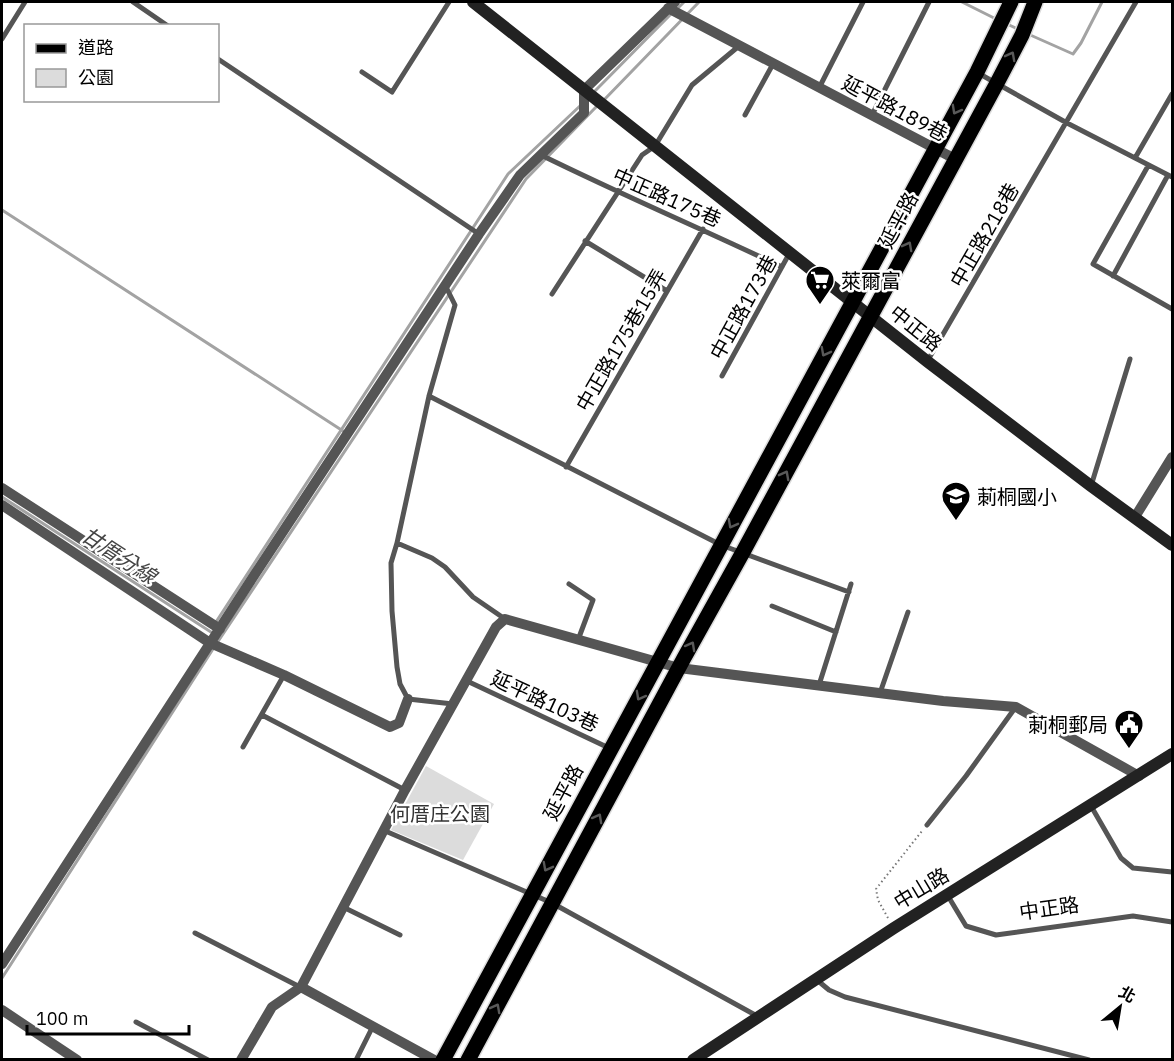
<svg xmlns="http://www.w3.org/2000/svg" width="1174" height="1061" font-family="'IBM Plex Sans','Noto Sans TC',sans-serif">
	<rect width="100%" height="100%" fill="#fff"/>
	<path fill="#dcdcdc" d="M426 766 494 804 463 860 391 830Z"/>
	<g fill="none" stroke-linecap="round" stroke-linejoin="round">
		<path stroke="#a3a3a3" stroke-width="3" d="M962 2 998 20
			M677 9 684 2
			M1007 24 1020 30
			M1028 34 1073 54 1081 43 1102 2
			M592 94 672 13
			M602 102 699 2
			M2 210 343 431
			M2 497 214 634
			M216 622 508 174 581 105
			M217 643 526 179 597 106
			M2 978 213 649"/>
		<g stroke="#dbdbdb" stroke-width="18">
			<path id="primary" d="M443 1060 977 72 1011 2
				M468 1060 684 658 743 552 997 83 1022 35 1035 2"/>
		</g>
		<path stroke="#777" stroke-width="2" stroke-dasharray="1.5 3" stroke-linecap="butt" d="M888 918 878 900 876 889 922 831"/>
		<path stroke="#555" stroke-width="5" d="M133 2 168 26
			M2 39 25 2
			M218 59 479 234
			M362 72 392 92 449 2
			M978 73 1067 123 1172 177
			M819 88 863 2
			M745 115 773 64
			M872 115 929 2
			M541 155C620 194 702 229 782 267
			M1135 158 1172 94
			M1148 166 1093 264 1172 309
			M585 241 667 291
			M1113 276 1168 175
			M552 294 642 155 655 146 692 85 739 46
			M928 360 1136 2
			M722 376 789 254
			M429 396 721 545 849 592
			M566 467 703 229
			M1091 486 1130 359
			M397 543 429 396 455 305 446 287
			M569 584 593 600 578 640
			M772 606 836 632
			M467 681 609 748
			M819 685 851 584
			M880 693 908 612
			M453 704 408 699 400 684 397 667 392 611 391 563 397 543 432 558 445 567 473 597 505 619
			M262 715 405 790
			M243 747 284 675
			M1091 806 1121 858 1133 868 1172 872
			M927 825 966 776 1015 708
			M383 830 552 903 757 1016
			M948 896 966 926 996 935 1133 916 1172 922
			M343 907 400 935
			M195 933 300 987
			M817 980 829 990 845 997 1089 1060
			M136 1022 208 1060
			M356 1060 373 1026"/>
		<path stroke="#555" stroke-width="10" d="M668 8 955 159
			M2 488 220 629
			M2 505 210 643 284 675 390 727 399 723 408 699
			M1135 517 1172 457
			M2 964 255 574 479 234 520 175 584 113V90L675 2
			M301 987 405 790 496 627 505 619 679 668 943 701 1016 707 1139 776
			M2 1010 77 1060
			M241 1060 272 1007 301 987 434 1060"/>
		<path stroke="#222" stroke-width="12" d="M473 2 928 362 1091 486 1172 545
			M693 1060 894 928 1172 754"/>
		<use href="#primary" stroke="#000" stroke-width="15"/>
	</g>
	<defs><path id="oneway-chevron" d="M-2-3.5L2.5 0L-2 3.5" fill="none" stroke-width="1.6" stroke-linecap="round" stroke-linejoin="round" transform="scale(1.5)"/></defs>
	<g stroke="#595959">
		<use href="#oneway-chevron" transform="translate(1011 56) rotate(-62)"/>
		<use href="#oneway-chevron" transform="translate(956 110) rotate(119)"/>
		<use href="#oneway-chevron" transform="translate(908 246) rotate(-62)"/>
		<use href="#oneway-chevron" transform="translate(825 352) rotate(118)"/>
		<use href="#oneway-chevron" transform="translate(785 475) rotate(-62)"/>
		<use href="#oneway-chevron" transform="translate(732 524) rotate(118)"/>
		<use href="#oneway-chevron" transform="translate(691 646) rotate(-61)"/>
		<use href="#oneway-chevron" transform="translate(640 696) rotate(119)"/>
		<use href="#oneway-chevron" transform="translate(598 818) rotate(-61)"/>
		<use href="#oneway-chevron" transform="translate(547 867) rotate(118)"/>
		<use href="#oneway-chevron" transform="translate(496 1008) rotate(-62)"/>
	</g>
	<defs>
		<g id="supermarket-pin" transform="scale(1.5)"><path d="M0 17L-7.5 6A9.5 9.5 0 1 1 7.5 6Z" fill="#000" stroke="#fff"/><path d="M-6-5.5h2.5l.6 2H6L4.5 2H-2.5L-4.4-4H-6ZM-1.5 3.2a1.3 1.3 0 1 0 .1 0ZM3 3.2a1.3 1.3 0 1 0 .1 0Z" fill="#fff"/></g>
		<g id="school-pin" transform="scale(1.5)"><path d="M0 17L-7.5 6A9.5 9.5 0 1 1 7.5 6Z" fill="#000" stroke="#fff"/><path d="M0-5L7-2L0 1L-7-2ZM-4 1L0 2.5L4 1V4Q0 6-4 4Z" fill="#fff"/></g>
		<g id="civic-pin" transform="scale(1.5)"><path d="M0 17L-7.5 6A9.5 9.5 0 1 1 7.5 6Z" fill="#000" stroke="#fff"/><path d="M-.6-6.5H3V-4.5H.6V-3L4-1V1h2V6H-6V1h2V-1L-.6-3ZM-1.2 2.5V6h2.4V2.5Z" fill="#fff"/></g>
	</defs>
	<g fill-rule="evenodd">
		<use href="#supermarket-pin" x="820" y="280"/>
		<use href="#school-pin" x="956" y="496"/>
		<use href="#civic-pin" x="1129" y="724"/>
	</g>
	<g text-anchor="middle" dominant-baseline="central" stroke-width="5" stroke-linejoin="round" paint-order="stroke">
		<g font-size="20" fill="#000" stroke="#fff">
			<text transform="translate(895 108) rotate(28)">延平路189巷</text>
			<text transform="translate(667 197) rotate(24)">中正路175巷</text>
			<text transform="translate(898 220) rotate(-62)">延平路</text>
			<text transform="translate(984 235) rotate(-60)">中正路218巷</text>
			<text transform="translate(743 307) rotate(-61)">中正路173巷</text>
			<text transform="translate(916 328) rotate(39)">中正路</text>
			<text transform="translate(621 340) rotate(-60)">中正路175巷15弄</text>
			<text transform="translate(545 701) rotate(25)">延平路103巷</text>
			<text transform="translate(563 792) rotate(-62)">延平路</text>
			<text transform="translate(921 888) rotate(-31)">中山路</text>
			<text transform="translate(1049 908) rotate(-8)">中正路</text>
		</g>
		<g font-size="20" fill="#000" stroke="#fff" text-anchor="start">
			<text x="841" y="280">萊爾富</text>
			<text x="977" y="496">莿桐國小</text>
			<text x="1108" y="724" text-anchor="end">莿桐郵局</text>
		</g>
		<g font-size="20" fill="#333" stroke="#fff">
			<text x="440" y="813">何厝庄公園</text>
		</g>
		<g font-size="21" font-style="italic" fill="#444" stroke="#fff">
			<text transform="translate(119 555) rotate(33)">甘厝分線</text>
		</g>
	</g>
	<rect width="1174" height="1061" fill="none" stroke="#000000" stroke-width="6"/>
	<rect x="24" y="24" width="195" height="78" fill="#ffffff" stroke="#999999" stroke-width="1.5"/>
	<rect x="36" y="44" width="30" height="9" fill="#000000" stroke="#999999" stroke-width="1.5"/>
	<text x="78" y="54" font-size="18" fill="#000000">道路</text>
	<rect x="36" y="69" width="30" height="18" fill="#dcdcdc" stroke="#999999" stroke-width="1.5"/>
	<text x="78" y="84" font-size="18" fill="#000000">公園</text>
	<g transform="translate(1120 1007) rotate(30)" stroke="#ffffff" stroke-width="4.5" paint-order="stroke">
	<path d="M0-4.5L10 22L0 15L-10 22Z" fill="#000000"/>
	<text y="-9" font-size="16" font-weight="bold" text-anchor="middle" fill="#000000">北</text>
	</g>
	<path d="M27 1025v9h162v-9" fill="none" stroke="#000000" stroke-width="3"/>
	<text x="36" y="1025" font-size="18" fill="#000000" stroke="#ffffff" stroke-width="4.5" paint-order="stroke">100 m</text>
</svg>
